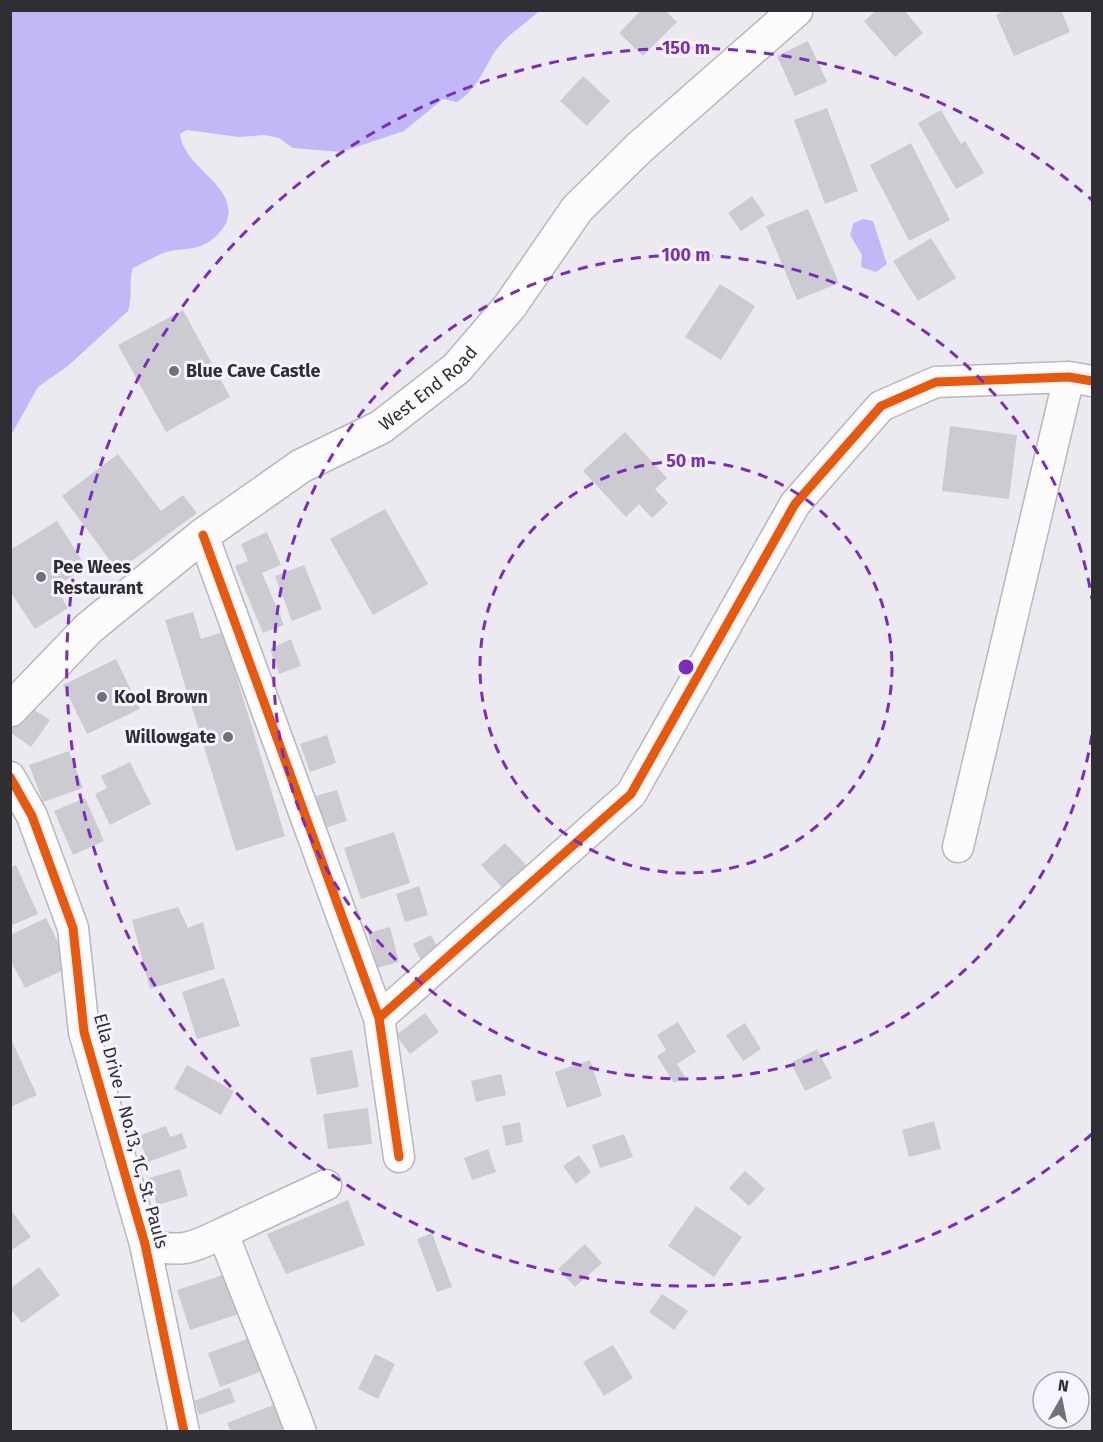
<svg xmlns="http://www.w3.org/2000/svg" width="1103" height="1442" font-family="'Fira Sans',sans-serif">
	<rect width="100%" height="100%" fill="#ebeaf1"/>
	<path fill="#c0b8f7" d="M11 10H539V11C528 22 510 33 500 45 484 64 481 87 457 102L443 99 404 131 341 152 293 148 279 138 265 135 239 137 187 130 180 134C183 168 241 187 226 223 222 231 214 239 207 243 193 251 180 248 166 252 155 256 144 263 133 268 128 283 133 296 128 311L69 365 38 387 11 435Z
		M863 219 873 221 887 264 876 272 861 267 862 255 850 235 854 223Z"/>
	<path fill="#cccbd1" d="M641 10H665L677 22 643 56 619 33Z
		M877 10H904L923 33 895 57 864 21Z
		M1006 10H1061L1070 32 1014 56 996 15Z
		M808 41 827 82 795 96 777 56Z
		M583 76 610 101 587 126 560 101Z
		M827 108 858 191 825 204 794 120Z
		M941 110 961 144 965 141 984 173 956 189 918 123Z
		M911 143 950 220 909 241 870 165Z
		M752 196 765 215 741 231 728 213Z
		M808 209 839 283 797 300 766 226Z
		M931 238 956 278 918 301 893 261Z
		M720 284 755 306 721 360 685 337Z
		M183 310 230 397 166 432 118 345Z
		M950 426 1017 435 1009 499 942 491Z
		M625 432 667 478 655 489 668 503 652 518 639 504 626 517 583 471Z
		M118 454 161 511 183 495 197 513 118 571 62 496Z
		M385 509 428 584 373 615 330 539Z
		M57 521 86 567 55 587 68 608 35 629 10 591V550Z
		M267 532 281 565 262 573 284 625 263 633 235 566 248 561 241 544Z
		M304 565 322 609 292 621 275 576Z
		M193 612 201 639 223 632 285 836 236 851 165 620Z
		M291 639 301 666 279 674 270 649Z
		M116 659 140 709 87 734 63 685Z
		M28 706 50 720 31 747 10 732Z
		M327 735 336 763 310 772 300 744Z
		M69 751 83 788 43 802 29 765Z
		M130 762 151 804 110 825 95 794 107 788 101 776Z
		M337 790 347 821 325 828 315 796Z
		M85 798 104 841 73 855 54 811Z
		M394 832 410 883 361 899 344 848Z
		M505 843 532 871 507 893 481 865Z
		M16 865 38 914 10 926V868Z
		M419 886 428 915 405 922 396 894Z
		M178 907 188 928 203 922 215 969 150 989 132 920Z
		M46 918 70 967 25 988 10 959V935Z
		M390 927 399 962 377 968 368 933Z
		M431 935 443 958 424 967 413 944Z
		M224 978 240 1026 197 1039 182 992Z
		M425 1013 439 1032 410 1054 396 1035Z
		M678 1022 696 1052 677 1064 685 1077 674 1083 657 1056 666 1050 657 1035Z
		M745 1023 761 1049 743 1061 726 1035Z
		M10 1037 37 1095 10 1107Z
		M817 1049 832 1078 805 1091 791 1063Z
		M352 1050 359 1087 317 1095 310 1058Z
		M590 1060 602 1096 567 1108 555 1072Z
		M187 1065 234 1091 221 1115 174 1089Z
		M501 1074 506 1095 476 1102 471 1081Z
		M368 1108 372 1144 328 1149 323 1114Z
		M934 1121 941 1149 909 1157 902 1130Z
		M520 1122 523 1142 506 1146 502 1126Z
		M166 1126 170 1137 182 1133 187 1148 148 1162 138 1136Z
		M624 1134 633 1157 600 1168 592 1145Z
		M488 1149 496 1172 472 1180 464 1158Z
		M579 1155 591 1172 576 1184 563 1166Z
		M180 1169 188 1196 157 1205 149 1178Z
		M745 1171 765 1189 749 1206 729 1188Z
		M348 1200 365 1245 286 1274 267 1234Z
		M696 1206 742 1237 714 1277 668 1246Z
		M10 1209 31 1237 10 1251Z
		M432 1233 452 1287 437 1292 417 1239Z
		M585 1244 602 1263 575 1287 558 1269Z
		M39 1267 60 1295 22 1323 10 1308V1289Z
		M229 1273 242 1313 190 1330 177 1290Z
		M662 1294 688 1311 674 1330 649 1312Z
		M256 1336 268 1369 220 1387 208 1353Z
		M613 1345 633 1378 604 1396 583 1362Z
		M375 1354 395 1364 378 1399 358 1389Z
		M230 1387 235 1402 199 1415 194 1401Z
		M281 1402 293 1432H231L227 1423Z"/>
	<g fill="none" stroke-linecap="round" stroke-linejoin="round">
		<g stroke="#b7b7bc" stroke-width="33">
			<path id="minor" d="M203 535 379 1018 399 1157
				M10 777 32 816 73 928 84 1032 145 1244 184 1432
				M958 847 1069 377
				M379 1018 631 794 795 504 881 406 936 382 1069 377 1092 381
				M223 1233 326 1185
				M145 1244C180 1253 191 1249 223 1233 248 1300 276 1365 301 1432"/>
		</g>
		<g stroke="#b7b7bc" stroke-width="36">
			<g id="major">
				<path id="s1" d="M10 710 89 628 203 535 301 466 381 427 457 368 510 306 577 209 639 148 796 10"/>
			</g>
		</g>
		<use href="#minor" stroke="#fcfcfd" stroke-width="30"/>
		<use href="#major" stroke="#fcfcfd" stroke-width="33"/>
		<g stroke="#f6f5ff" stroke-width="13">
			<path id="cycleway" d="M203 535 379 1018 399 1157
				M10 777 32 816 73 928 84 1032 145 1244 184 1432
				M379 1018 631 794 795 504 881 406 936 382 1069 377 1092 381"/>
		</g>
		<use href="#cycleway" stroke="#e8590c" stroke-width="9"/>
	</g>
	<g fill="none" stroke="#7b2cbf" stroke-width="3" stroke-dasharray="10 8">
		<circle cx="686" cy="667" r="206"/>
		<path d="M1092 735A412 412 0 1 1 1092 599"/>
		<path d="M1092 1134A619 619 0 1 1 1092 200"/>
	</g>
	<g fill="#707076" stroke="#f6f5ff" stroke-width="2">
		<circle cx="174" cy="371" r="6"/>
		<circle cx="41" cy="577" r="6"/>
		<circle cx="102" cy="697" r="6"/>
		<circle cx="228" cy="737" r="6"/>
	</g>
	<g text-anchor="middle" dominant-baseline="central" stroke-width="6" stroke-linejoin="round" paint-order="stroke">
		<g font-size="18" font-weight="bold" fill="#2e2e33" stroke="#f6f5ff" text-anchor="start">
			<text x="186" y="371">Blue Cave Castle</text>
			<text x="53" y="567">Pee Wees<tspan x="53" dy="21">Restaurant</tspan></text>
			<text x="114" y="697">Kool Brown</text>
			<text x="216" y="737" text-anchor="end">Willowgate</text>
		</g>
		<g font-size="18" fill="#2e2e33" stroke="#f6f5ff">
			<text stroke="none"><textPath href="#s1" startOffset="531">West End Road</textPath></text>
			<text transform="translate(131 1131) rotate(75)">Ella Drive / No.13, 1C, St. Pauls</text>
		</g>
	</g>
	<circle cx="686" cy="667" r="9" fill="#7b2cbf" stroke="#f6f5ff" stroke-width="3"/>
	<g font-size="18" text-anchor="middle" font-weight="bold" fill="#7b2cbf" stroke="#f6f5ff" stroke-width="6" stroke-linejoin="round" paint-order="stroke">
		<text x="686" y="54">150 m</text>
		<text x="686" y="261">100 m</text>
		<text x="686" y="467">50 m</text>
	</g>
	<rect width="1103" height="1442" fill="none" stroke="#2e2e33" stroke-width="24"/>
	<g transform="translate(1061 1400) rotate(9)"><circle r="28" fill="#f6f5ff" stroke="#a6a5ad" stroke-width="1.5"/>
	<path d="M0-4.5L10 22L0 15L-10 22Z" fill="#707076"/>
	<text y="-9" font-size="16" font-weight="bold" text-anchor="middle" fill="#2e2e33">N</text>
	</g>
</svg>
